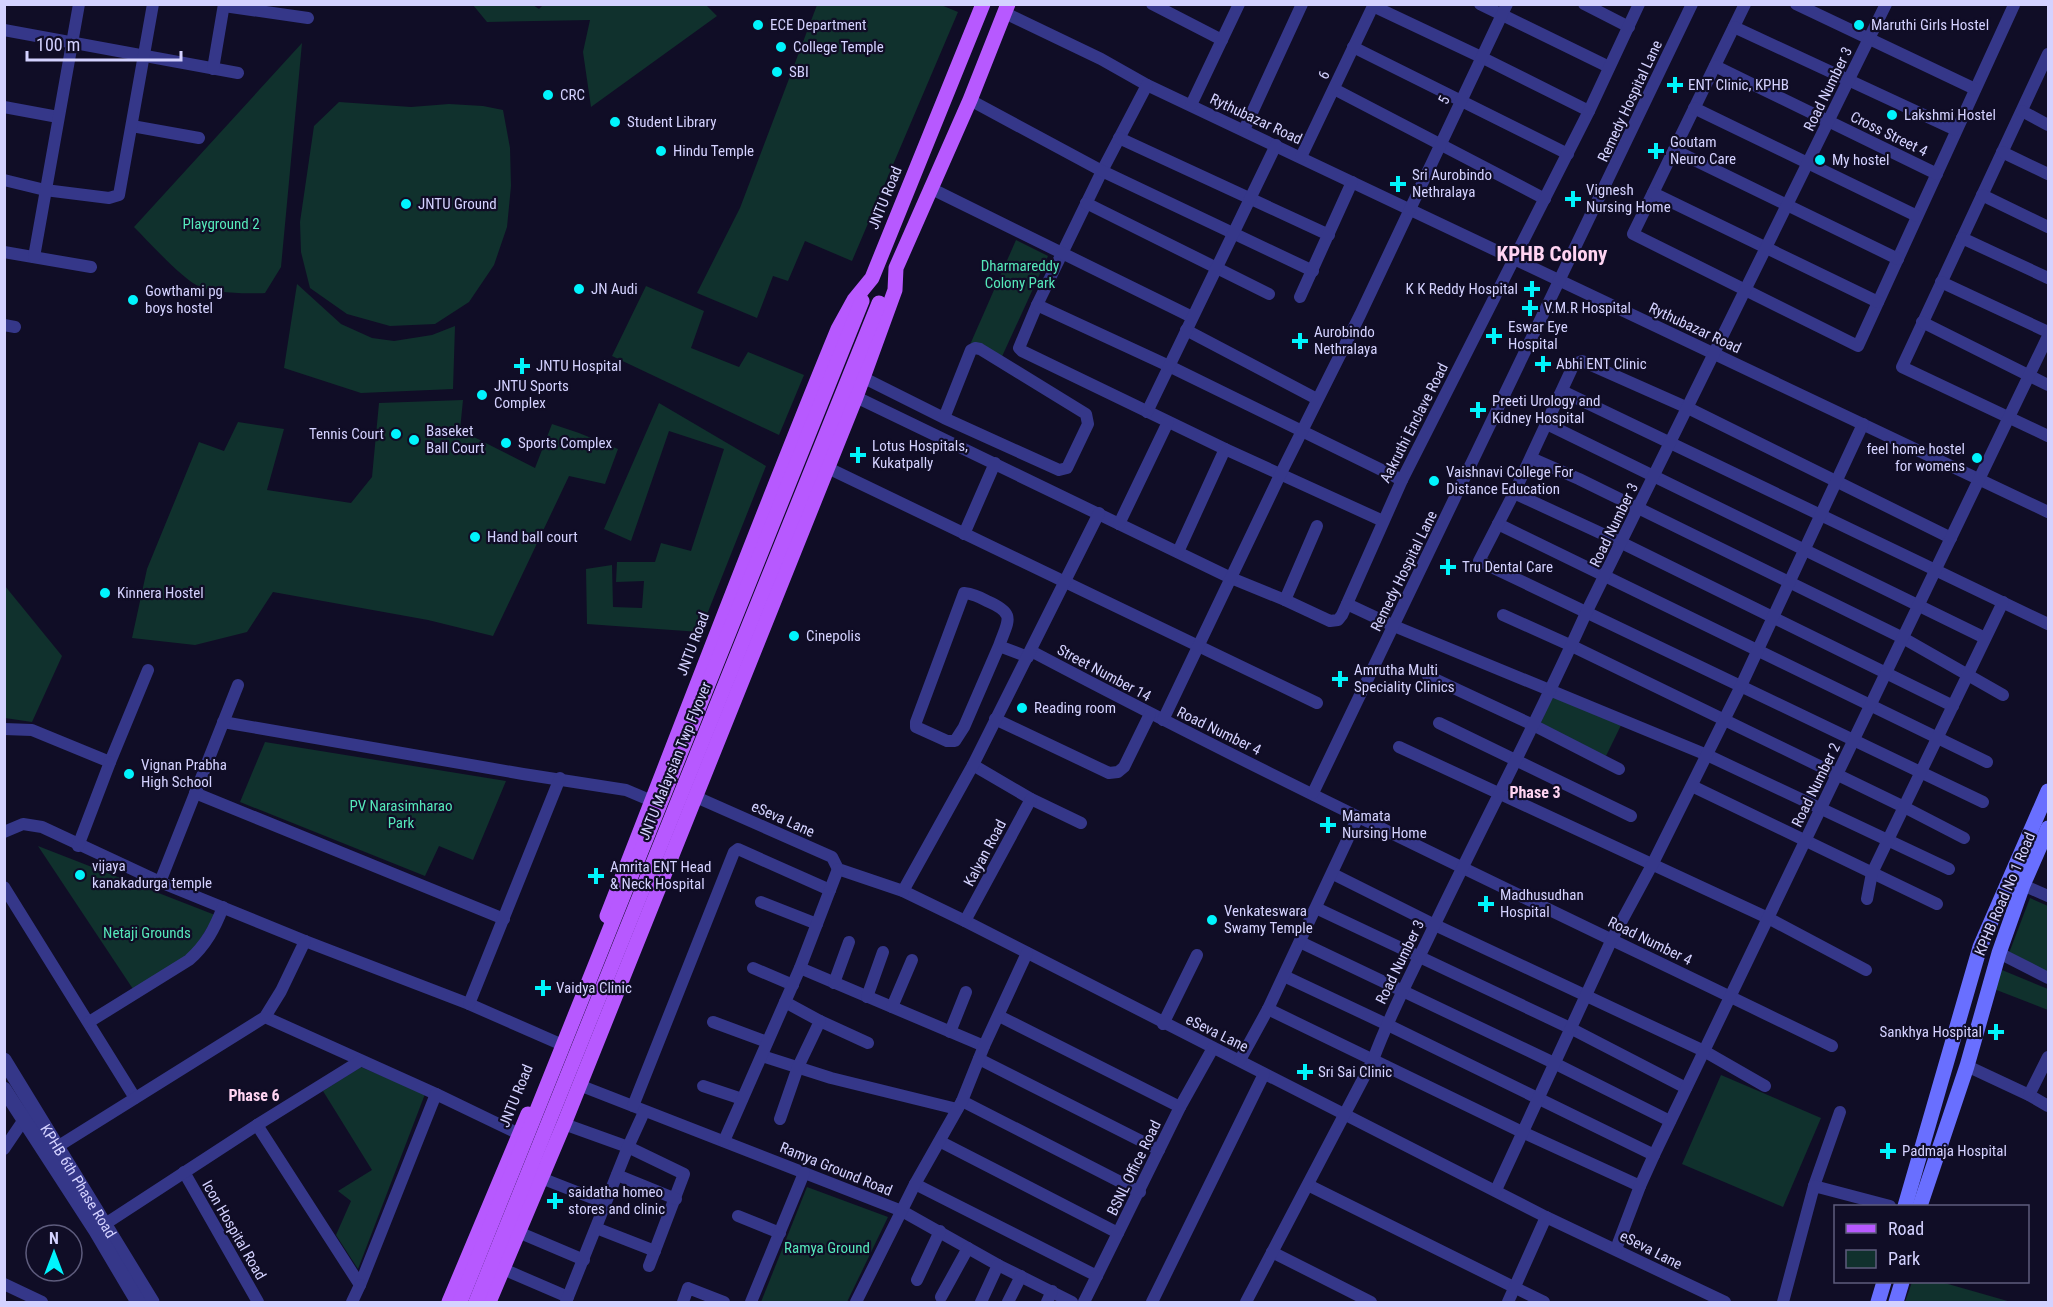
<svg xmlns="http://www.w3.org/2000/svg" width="2053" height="1307" viewBox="0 0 2053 1307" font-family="'Roboto Condensed',sans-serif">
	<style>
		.green { fill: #10312d }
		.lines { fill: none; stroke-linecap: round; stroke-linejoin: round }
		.minor { stroke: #353789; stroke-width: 12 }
		.tertiary { stroke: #353789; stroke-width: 15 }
		.secondary { stroke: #696fff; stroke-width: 15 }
		.primary { stroke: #b759ff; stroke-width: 15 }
		.primary-bridge { stroke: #b759ff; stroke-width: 15 }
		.poi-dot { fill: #00f4fd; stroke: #100d26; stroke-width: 2 }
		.labels { text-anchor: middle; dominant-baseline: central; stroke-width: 4.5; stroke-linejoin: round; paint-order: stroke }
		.poi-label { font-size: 15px; fill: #d4d2ff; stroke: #100d26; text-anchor: start }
		.street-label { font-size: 15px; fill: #d4d2ff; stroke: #100d26 }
		.park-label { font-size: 15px; fill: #55e8ba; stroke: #100d26 }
		.neighbourhood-label { font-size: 16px; font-weight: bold; fill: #ffd4f2; stroke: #100d26 }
		.district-label { font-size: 21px; font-weight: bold; fill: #ffd4f2; stroke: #100d26 }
	</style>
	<rect width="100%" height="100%" fill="#100d26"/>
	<!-- green -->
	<g class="green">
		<polygon points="543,5 706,5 717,16 591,107 583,52 590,20 487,22 473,5 533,5 539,9"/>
		<polygon points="817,5 941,5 958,12 852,261 805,241 788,281 773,276 757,318 697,293 740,208"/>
		<path d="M302,43L281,267L265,293C250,294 212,293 200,287C182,279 149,242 134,227Z"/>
		<polygon points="339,102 411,107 449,104 483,106 503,110 510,148 511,186 507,227 494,265 469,302 435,324 390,326 347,314 310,288 301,252 300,222 314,126"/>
		<polygon points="1016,240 1048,256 999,363 969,347"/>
		<polygon points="297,284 341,324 372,338 394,341 432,335 455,326 453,389 361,393 284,368"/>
		<polygon points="646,286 704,311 691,348 739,367 748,352 804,375 779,435 612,356"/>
		<polygon points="463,400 460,430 535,468 552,424 579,433 618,449 605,484 569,476 493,636 428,620 273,592 247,632 195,645 132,638 147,569 199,442 224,451 238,422 284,429 267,490 351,503 372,477 379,403"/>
		<polygon points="659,403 766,466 700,632 587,624 586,569 612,565 613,607 642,608 644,581 616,582 617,562 655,562 661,543 691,551 724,449 669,431 631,541 604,529"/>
		<polygon points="5,586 62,656 32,722 5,718"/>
		<polygon points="1556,689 1624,719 1606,756 1539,727"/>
		<polygon points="265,742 506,781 473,860 439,846 425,876 240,802"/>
		<polygon points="38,846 215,915 191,954 133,989"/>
		<polygon points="2030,898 2048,906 2048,972 2009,953"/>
		<polygon points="2002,970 2048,989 2048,1010 1994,989"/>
		<polygon points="361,1067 425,1094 358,1269 336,1235 351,1201 338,1191 372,1170 323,1091"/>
		<polygon points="1721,1075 1821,1118 1783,1207 1682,1164"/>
		<polygon points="807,1187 888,1217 847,1302 761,1302"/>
		<polygon points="1912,1282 1941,1282 2011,1302 1905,1302"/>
	</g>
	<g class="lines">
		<!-- minor -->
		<g class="minor">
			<polyline points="1152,4 1222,40"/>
			<polyline points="1480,4 1609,67"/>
			<polyline points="1584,4 1629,27"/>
			<polyline points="1745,4 1633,234 1858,346 2014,5"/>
			<polyline points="1796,4 1975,89"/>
			<polyline points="224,6 308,18"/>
			<polyline points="1373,6 1481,57 1589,111"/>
			<polyline points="1005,13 1101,59 1147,85 2048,512"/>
			<polyline points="1734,27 1956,130"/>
			<polyline points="4,30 238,73"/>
			<polyline points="1353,47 1568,154"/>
			<polyline points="2048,54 1902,367 2048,436"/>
			<polyline points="1715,66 1937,174"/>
			<polyline points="213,69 224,4"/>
			<polyline points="1147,85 1102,171 1037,305 1019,348 1022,351 1225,449 1383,521"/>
			<polyline points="1334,89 1545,199"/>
			<polyline points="970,100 1102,171 1313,271"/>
			<polyline points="1191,105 1239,4"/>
			<polyline points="4,107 58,117"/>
			<polyline points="1694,108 1917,216"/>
			<polyline points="2022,111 2048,125"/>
			<polyline points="132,126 199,138"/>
			<polyline points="1244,130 1302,4"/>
			<polyline points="1119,138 1329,235"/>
			<polyline points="1674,150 1898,259"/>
			<polyline points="2002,152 2048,174"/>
			<polyline points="1301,157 1374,4"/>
			<polyline points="4,180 45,190 109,198 119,195 153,4"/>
			<polyline points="930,188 1192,317"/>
			<polyline points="1653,193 1878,302"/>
			<polyline points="1982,195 2048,227"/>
			<polyline points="1086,203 1269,294"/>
			<polyline points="1962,238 2048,278"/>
			<polyline points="4,252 91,267"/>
			<polyline points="34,257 79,4"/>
			<polyline points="1941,282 2048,332"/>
			<polyline points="1300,297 1352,182"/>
			<polyline points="1037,305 1169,366 1402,480"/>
			<polyline points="1922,322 2048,385"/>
			<polyline points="4,325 15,327"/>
			<polyline points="1186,330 1317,399"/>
			<polyline points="864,378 944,418 1059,470 1067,468 1088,424 1086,414 980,349 975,348 971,350 944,418"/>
			<polyline points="1562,391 2048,624"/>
			<polyline points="856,397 1231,578 1285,600 1330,621 1338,620 1342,615 1402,480 1589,111 1639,4"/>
			<polyline points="1147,412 1276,145"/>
			<polyline points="1547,424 1985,638"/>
			<polyline points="1531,458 1579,479 1903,638 2003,695"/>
			<polyline points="828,468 1317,703"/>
			<polyline points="1514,493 1622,543 1953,706"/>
			<polyline points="1119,524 1168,422"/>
			<polyline points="1498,524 1987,762"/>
			<polyline points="964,534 995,463"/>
			<polyline points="1951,538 1688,408 1582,361 1574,364 1514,493 1479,561 1983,802"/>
			<polyline points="1178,552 1225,449"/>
			<polyline points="1285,600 1317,526"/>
			<polyline points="1347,604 1394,626 1707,755 1949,869"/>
			<polyline points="1503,615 1572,646 1904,807 1964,838"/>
			<path d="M999,646C1008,620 1017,614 987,601C980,597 973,594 964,593L916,722V727L947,741H955L964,727L999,646L1028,657"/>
			<path d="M1031,651C1294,790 1564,916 1832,1046"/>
			<polyline points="1428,676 1533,725 1619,769"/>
			<polyline points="995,719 1109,773 1118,772 1124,767 1150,714"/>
			<polyline points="1163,720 1281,473 1360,315 1507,4"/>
			<polyline points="223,722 523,774 626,790 652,801"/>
			<polyline points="1439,723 1631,816"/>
			<polyline points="4,729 32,730 110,762 148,670"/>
			<polyline points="1399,747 1768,918 1866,970"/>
			<polyline points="973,765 1031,799 1081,823"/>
			<polyline points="1692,786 1937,904"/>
			<polyline points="195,793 504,919"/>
			<polyline points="1313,793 1692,4"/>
			<polyline points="696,797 832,857 838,869 903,891 965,921 1546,1217 1725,1302"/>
			<polyline points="4,832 23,824 42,827 160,882 305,941 469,1004 558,1043"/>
			<polyline points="78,846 110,762"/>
			<polyline points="1333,874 1435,925 1704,1051 1765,1086"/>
			<polyline points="160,882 238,685"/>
			<polyline points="2023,885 2048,896"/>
			<polyline points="4,887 135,1098"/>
			<polyline points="903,891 973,765 1099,513"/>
			<polyline points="1867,899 1872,873 2003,602"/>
			<polyline points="761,902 817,924"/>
			<polyline points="1316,908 1570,1028 1686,1088"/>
			<polyline points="965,921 1031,799"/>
			<polyline points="1300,942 1554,1063 1670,1121"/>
			<polyline points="1999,953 2048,978"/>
			<polyline points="753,968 793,985"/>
			<polyline points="800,968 984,1046"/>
			<polyline points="1284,976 1386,1024 1654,1155"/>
			<polyline points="834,983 849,942"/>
			<polyline points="867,997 883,952"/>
			<polyline points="469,1004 560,778"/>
			<polyline points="892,1007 912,960"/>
			<polyline points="1268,1009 1522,1132 1640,1186"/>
			<polyline points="999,1016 1180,1107"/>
			<polyline points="265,1017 436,1094"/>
			<polyline points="820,1021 868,1043"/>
			<path d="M89,1022L189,960C206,945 215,928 223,907"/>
			<polyline points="713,1022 767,1042"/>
			<polyline points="1163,1024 1197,955"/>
			<polyline points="950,1032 966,992"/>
			<polyline points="762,1056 831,1078 957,1109"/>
			<polyline points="979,1059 1159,1150"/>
			<polyline points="1240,1060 1268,1009 1358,817"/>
			<polyline points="1967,1066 2029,1095 2048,1106"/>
			<polyline points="579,1085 902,1211 998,1265 1072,1302"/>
			<polyline points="703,1086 742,1099"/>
			<polyline points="2029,1095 2048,1057"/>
			<polyline points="962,1101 1140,1192"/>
			<polyline points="633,1106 734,852 738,849 830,890"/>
			<polyline points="780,1119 798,1067 820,1021 785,1002"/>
			<polyline points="564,1124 628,1147 684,1174 649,1266"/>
			<polyline points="257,1125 360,1285 436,1094 519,1134"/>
			<polyline points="724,1141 800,968 838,869"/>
			<polyline points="941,1142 1118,1233"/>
			<polyline points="57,1147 265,1017 281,991 305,941"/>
			<polyline points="4,1149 27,1115"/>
			<polyline points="184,1172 258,1302"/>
			<polyline points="617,1175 676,1199"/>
			<polyline points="541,1178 605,1203"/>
			<polyline points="915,1184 1097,1276"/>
			<polyline points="1308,1185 1544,1302"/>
			<polyline points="1814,1186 1840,1112"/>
			<polyline points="1496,1190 1612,939 1652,865 1741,686 1863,424"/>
			<polyline points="738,1216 780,1233"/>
			<polyline points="99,1228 257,1125 360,1061"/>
			<polyline points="596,1228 655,1251"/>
			<polyline points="518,1232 584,1260"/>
			<polyline points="1616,1249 1640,1186 1654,1155 2048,336"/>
			<polyline points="1272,1252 1371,1302"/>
			<polyline points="503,1269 568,1297"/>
			<polyline points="917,1280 940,1231"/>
			<polyline points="4,1284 42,1302"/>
			<polyline points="941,1297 968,1248"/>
			<polyline points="352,1302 360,1285"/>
			<polyline points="566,1302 628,1147 644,1112"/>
			<polyline points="683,1302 688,1288 724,1302"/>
			<polyline points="751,1302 804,1173"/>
			<polyline points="856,1302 915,1184 962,1101 984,1046 1027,953"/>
			<polyline points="981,1302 998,1265"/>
			<polyline points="1008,1302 1021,1276"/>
			<polyline points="1047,1302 1052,1291"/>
			<polyline points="1084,1302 1180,1107 1213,1048"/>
			<polyline points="1152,1302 1264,1074"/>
			<path d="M1246,1302L1373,1060C1390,1013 1414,969 1435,924C1485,820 1539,718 1586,613L1886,4"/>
			<polyline points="1508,1302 1546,1217"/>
			<polyline points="1783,1302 1814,1186 1890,1206"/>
		</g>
		<!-- tertiary -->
		<g class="tertiary">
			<path id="s1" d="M4,1060L152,1302"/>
			<polyline points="4,1089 96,1231 138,1302"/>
		</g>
		<!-- secondary -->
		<g class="secondary">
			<polyline points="1905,1206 1980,947 2048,791"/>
			<polyline points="1920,1206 1967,1066 1999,953 2023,885 2048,828"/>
			<polyline points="1878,1302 1884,1282"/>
			<polyline points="1896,1302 1902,1282"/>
		</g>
		<!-- primary -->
		<g class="primary">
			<path d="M607,916C684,720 758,523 838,329L854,300L872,278L983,4"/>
			<polyline points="449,1302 528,1114"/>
			<polyline points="489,1302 564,1124 856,397 895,290 896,268 970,100 1008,4"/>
		</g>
		<!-- primary-bridge -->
		<g class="primary-bridge">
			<polyline points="460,1302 862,301"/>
			<polyline points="476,1302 879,303"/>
		</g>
	</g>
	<!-- markers -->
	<g class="poi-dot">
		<circle cx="758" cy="25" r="6"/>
		<circle cx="1859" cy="25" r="6"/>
		<circle cx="781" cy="47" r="6"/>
		<circle cx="777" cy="72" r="6"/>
		<path d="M1672 76h6v6h6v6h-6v6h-6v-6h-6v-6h6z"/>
		<circle cx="548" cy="95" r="6"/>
		<circle cx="1892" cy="115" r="6"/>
		<circle cx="615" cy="122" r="6"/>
		<circle cx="661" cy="151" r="6"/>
		<path d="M1653 142h6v6h6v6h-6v6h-6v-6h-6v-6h6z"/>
		<circle cx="1820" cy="160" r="6"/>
		<path d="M1395 175h6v6h6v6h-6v6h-6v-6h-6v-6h6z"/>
		<path d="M1570 190h6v6h6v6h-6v6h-6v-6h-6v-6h6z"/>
		<circle cx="406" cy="204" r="6"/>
		<circle cx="579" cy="289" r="6"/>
		<path d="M1529 280h6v6h6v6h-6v6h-6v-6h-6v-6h6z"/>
		<circle cx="133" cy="300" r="6"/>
		<path d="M1527 299h6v6h6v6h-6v6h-6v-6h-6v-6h6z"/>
		<path d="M1491 327h6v6h6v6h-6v6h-6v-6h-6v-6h6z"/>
		<path d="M1297 332h6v6h6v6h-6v6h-6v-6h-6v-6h6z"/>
		<path d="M1540 355h6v6h6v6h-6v6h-6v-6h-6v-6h6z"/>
		<path d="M519 357h6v6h6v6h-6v6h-6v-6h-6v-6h6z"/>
		<circle cx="482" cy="395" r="6"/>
		<path d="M1475 401h6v6h6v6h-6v6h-6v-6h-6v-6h6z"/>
		<circle cx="396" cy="434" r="6"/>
		<circle cx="414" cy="440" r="6"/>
		<circle cx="506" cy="443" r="6"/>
		<path d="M855 446h6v6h6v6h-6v6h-6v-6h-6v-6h6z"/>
		<circle cx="1977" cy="458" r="6"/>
		<circle cx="1434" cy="481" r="6"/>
		<circle cx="475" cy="537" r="6"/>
		<path d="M1445 558h6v6h6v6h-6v6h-6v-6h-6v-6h6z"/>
		<circle cx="105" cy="593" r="6"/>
		<circle cx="794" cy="636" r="6"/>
		<path d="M1337 670h6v6h6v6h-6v6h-6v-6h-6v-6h6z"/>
		<circle cx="1022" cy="708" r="6"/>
		<circle cx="129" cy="774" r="6"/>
		<path d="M1325 816h6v6h6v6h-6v6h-6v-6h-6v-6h6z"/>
		<circle cx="80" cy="875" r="6"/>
		<path d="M593 867h6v6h6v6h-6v6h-6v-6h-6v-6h6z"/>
		<path d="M1483 895h6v6h6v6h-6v6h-6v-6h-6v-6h6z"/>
		<circle cx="1212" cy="920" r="6"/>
		<path d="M540 979h6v6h6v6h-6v6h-6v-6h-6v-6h6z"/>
		<path d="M1993 1023h6v6h6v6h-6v6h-6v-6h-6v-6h6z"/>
		<path d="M1302 1063h6v6h6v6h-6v6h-6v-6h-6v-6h6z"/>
		<path d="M1885 1142h6v6h6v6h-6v6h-6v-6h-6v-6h6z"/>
		<path d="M552 1192h6v6h6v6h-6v6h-6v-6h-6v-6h6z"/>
	</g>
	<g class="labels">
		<!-- poi labels -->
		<g class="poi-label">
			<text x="770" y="25">ECE Department</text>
			<text x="1871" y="25">Maruthi Girls Hostel</text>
			<text x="793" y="47">College Temple</text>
			<text x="789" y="72">SBI</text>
			<text x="1688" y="85">ENT Clinic, KPHB</text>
			<text x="560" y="95">CRC</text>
			<text x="1904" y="115">Lakshmi Hostel</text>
			<text x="627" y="122">Student Library</text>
			<text x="1670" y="142">Goutam<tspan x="1670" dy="17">Neuro Care</tspan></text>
			<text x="673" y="151">Hindu Temple</text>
			<text x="1832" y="160">My hostel</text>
			<text x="1412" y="175">Sri Aurobindo<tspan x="1412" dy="17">Nethralaya</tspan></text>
			<text x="1586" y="190">Vignesh<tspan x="1586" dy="17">Nursing Home</tspan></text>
			<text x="418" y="204">JNTU Ground</text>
			<text x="591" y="289">JN Audi</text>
			<text x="1518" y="289" text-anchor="end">K K Reddy Hospital</text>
			<text x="145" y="291">Gowthami pg<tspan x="145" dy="17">boys hostel</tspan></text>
			<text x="1544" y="308">V.M.R Hospital</text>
			<text x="1508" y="327">Eswar Eye<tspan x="1508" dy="17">Hospital</tspan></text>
			<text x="1314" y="332">Aurobindo<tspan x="1314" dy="17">Nethralaya</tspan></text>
			<text x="1556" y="364">Abhi ENT Clinic</text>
			<text x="536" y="366">JNTU Hospital</text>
			<text x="494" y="386">JNTU Sports<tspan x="494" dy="17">Complex</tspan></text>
			<text x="1492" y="401">Preeti Urology and<tspan x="1492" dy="17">Kidney Hospital</tspan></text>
			<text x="426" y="431">Baseket<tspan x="426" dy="17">Ball Court</tspan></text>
			<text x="384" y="434" text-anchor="end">Tennis Court</text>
			<text x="518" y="443">Sports Complex</text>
			<text x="872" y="446">Lotus Hospitals,<tspan x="872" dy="17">Kukatpally</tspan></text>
			<text x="1965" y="449" text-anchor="end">feel home hostel<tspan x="1965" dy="17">for womens</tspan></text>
			<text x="1446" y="472">Vaishnavi College For<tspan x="1446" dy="17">Distance Education</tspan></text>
			<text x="487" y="537">Hand ball court</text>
			<text x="1462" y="567">Tru Dental Care</text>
			<text x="117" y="593">Kinnera Hostel</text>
			<text x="806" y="636">Cinepolis</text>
			<text x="1354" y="670">Amrutha Multi<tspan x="1354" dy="17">Speciality Clinics</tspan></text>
			<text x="1034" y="708">Reading room</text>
			<text x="141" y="765">Vignan Prabha<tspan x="141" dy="17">High School</tspan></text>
			<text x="1342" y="816">Mamata<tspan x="1342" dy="17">Nursing Home</tspan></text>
			<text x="92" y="866">vijaya<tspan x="92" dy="17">kanakadurga temple</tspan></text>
			<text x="610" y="867">Amrita ENT Head<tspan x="610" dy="17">&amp; Neck Hospital</tspan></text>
			<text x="1500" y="895">Madhusudhan<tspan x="1500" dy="17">Hospital</tspan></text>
			<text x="1224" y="911">Venkateswara<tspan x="1224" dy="17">Swamy Temple</tspan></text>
			<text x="556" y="988">Vaidya Clinic</text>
			<text x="1982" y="1032" text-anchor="end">Sankhya Hospital</text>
			<text x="1318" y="1072">Sri Sai Clinic</text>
			<text x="1902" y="1151">Padmaja Hospital</text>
			<text x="568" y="1192">saidatha homeo<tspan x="568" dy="17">stores and clinic</tspan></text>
		</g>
		<!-- street labels -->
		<g class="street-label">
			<text transform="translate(1324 75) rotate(-65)">6</text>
			<text transform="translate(1828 89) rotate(-64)">Road Number 3</text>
			<text transform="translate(1444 100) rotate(-65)">5</text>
			<text transform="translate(1630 101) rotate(-65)">Remedy Hospital Lane</text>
			<text transform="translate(1256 119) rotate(25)">Rythubazar Road</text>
			<text transform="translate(1889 134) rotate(26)">Cross Street 4</text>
			<text transform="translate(885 198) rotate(-68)">JNTU Road</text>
			<text transform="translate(1695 328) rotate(25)">Rythubazar Road</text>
			<text transform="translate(1414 423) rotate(-63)">Aakruthi Enclave Road</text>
			<text transform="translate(1614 525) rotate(-64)">Road Number 3</text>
			<text transform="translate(1404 571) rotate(-64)">Remedy Hospital Lane</text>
			<text transform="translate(693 644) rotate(-69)">JNTU Road</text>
			<text transform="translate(1104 673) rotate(28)">Street Number 14</text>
			<text transform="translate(1219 731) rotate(26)">Road Number 4</text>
			<text transform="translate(675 761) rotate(-68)">JNTU Malaysian Twp Flyover</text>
			<text transform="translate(1816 785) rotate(-64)">Road Number 2</text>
			<text transform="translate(783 819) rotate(24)">eSeva Lane</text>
			<text transform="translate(985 853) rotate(-62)">Kalyan Road</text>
			<text transform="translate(2005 894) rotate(-67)">KPHB Road No 1 Road</text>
			<text transform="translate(1650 941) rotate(26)">Road Number 4</text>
			<text transform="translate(1400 962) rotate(-64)">Road Number 3</text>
			<text transform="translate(1217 1033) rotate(26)">eSeva Lane</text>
			<text transform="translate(516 1096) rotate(-68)">JNTU Road</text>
			<text transform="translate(1134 1168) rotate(-64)">BSNL Office Road</text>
			<text transform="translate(836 1169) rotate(22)">Ramya Ground Road</text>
			<text stroke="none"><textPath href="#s1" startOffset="142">KPHB 6th Phase Road</textPath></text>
			<text transform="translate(234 1230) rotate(60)">Icon Hospital Road</text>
			<text transform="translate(1651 1250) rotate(27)">eSeva Lane</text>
		</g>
		<!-- park labels -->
		<g class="park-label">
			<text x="221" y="224">Playground 2</text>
			<text x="1020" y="266">Dharmareddy<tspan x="1020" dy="17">Colony Park</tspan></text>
			<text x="401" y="806">PV Narasimharao<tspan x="401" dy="17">Park</tspan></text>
			<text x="147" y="933">Netaji Grounds</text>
			<text x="827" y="1248">Ramya Ground</text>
		</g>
		<!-- neighbourhood labels -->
		<g class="neighbourhood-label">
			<text x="1535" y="792">Phase 3</text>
			<text x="254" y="1095">Phase 6</text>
		</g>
		<!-- district labels -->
		<g class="district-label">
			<text x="1552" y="254">KPHB Colony</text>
		</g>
	</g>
	<!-- border -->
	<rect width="2053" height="1307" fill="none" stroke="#d4d2ff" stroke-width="12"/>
	<!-- legend -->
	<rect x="1834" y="1205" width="195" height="78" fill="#100d26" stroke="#5e5c7d" stroke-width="1.5"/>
	<rect x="1846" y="1224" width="30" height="9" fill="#b759ff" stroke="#5e5c7d" stroke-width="1.5"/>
	<text x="1888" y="1235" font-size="18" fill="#d4d2ff">Road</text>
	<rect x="1846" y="1250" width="30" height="18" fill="#10312d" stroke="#5e5c7d" stroke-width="1.5"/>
	<text x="1888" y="1265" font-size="18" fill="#d4d2ff">Park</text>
	<!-- north arrow -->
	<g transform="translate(54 1253)"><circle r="28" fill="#100d26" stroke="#5e5c7d" stroke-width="1.5"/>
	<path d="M0-4.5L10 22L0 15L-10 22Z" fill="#00f4fd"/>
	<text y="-9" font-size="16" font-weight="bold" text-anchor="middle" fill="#d4d2ff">N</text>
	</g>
	<!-- scale -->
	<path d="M27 51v9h154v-9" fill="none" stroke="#d4d2ff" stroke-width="3"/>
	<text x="36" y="51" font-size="18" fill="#d4d2ff" stroke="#100d26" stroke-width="4.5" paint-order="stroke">100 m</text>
</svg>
